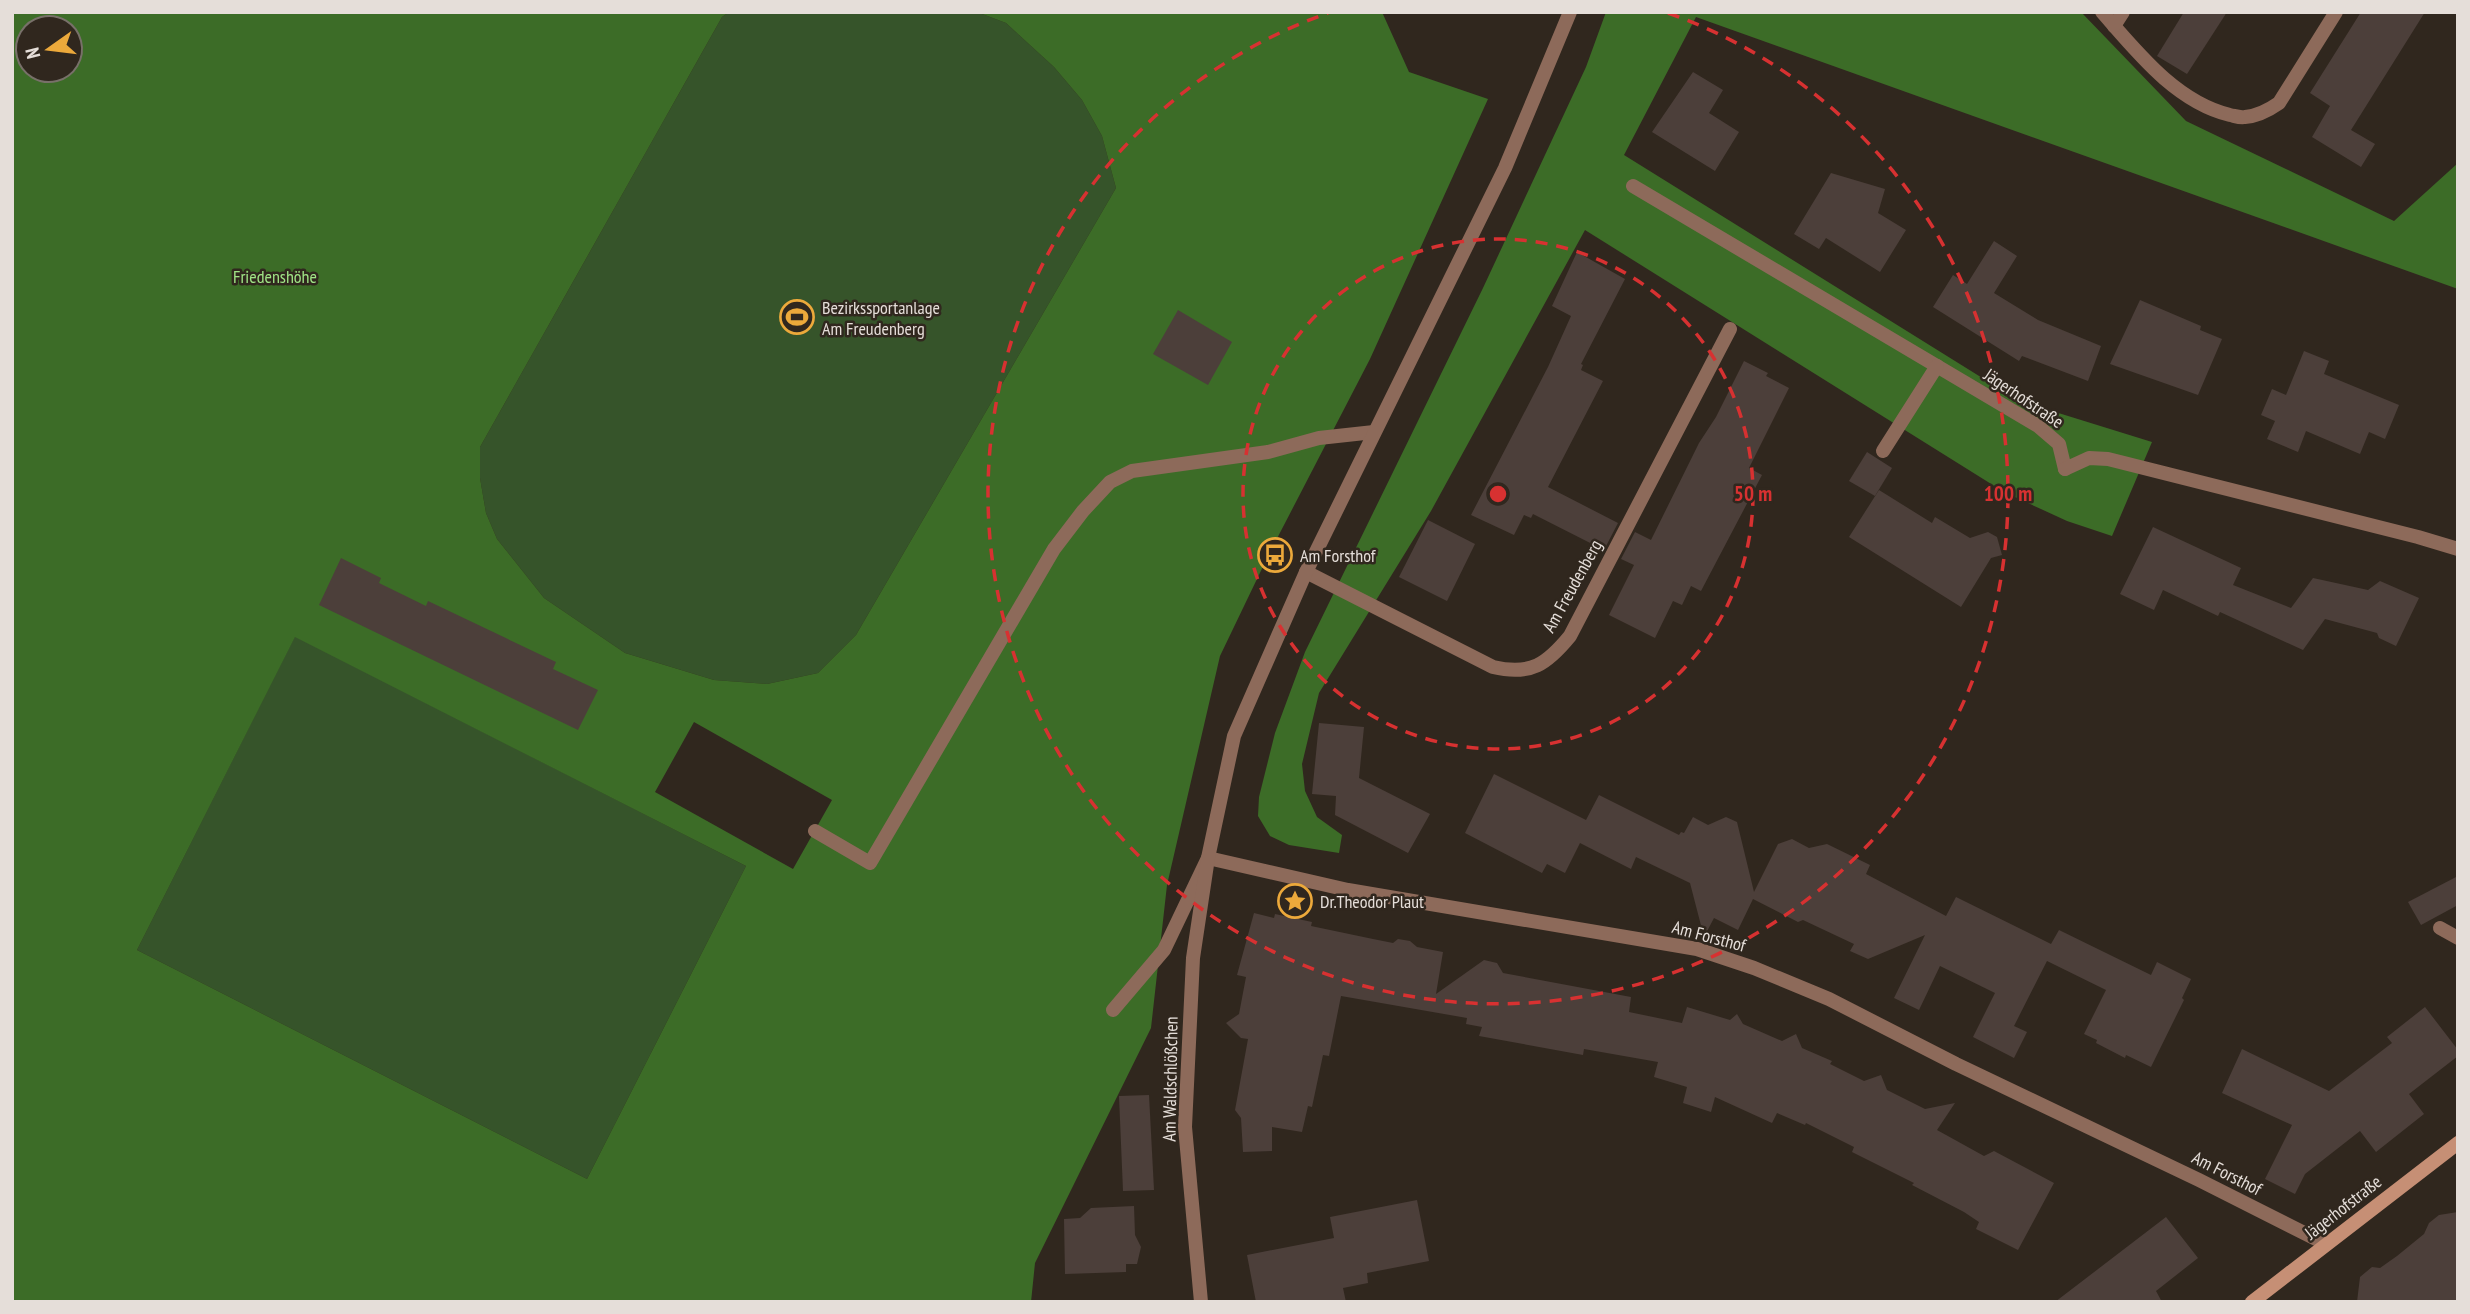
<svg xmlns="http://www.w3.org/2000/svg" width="2470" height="1314" viewBox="0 0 2470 1314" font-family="'PT Sans Narrow',sans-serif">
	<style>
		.green { fill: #36542a }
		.forest { fill: #3c6c27; fill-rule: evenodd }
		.building { fill: #4c3f3a }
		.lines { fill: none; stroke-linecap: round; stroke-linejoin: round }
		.service { stroke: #8d6a5a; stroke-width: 14 }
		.minor { stroke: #8d6a5a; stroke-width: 14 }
		.tertiary { stroke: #8d6a5a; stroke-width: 14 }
		.secondary { stroke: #c68f75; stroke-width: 14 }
		.ring { fill: none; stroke: #d73131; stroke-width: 3.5; stroke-dasharray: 12 9 }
		.labels { text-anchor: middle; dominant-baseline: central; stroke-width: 5; stroke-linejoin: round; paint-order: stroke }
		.park-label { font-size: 18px; fill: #a0e486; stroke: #30271e }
		.poi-label { font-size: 18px; fill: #e5ded9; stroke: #30271e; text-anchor: start }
		.street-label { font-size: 18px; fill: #e5ded9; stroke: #30271e }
		.centre { fill: #d73131; stroke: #30271e; stroke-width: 3.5 }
		.ring-label { font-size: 21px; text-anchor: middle; font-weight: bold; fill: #d73131; stroke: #30271e; stroke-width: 5; stroke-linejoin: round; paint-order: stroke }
	</style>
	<rect width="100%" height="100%" fill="#30271e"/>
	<!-- green -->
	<g class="green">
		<polygon points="729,12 977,12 1006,23 1054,67 1082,100 1102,136 1116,188 856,635 818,673 767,684 714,680 625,653 544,598 497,539 486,513 480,478 480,447 722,17"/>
		<polygon points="295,636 746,866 587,1179 137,950"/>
	</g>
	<!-- forest -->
	<g class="forest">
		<path d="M12,12H729L722,17L480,447V478L486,513L497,539L544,598L625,653L714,680L767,684L818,673L856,635L1116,188L1102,136L1082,100L1054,67L1006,23L977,12H1382L1409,72L1488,99L1370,359L1269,554L1220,656L1167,885L1151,1028L1035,1263L1031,1302H12ZM28,28H70V70H28ZM295,637L746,866L587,1179L137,950ZM694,722L832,800L793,869L655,792Z"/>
		<polygon points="1606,12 2081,12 2186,121 2394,221 2458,163 2458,289 1696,17 1624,155 2000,389 2052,411 2152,442 2112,536 2067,521 2004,492 1585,230 1431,511 1319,693 1302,764 1305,791 1317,817 1342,835 1339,853 1289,845 1270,836 1258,816 1259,797 1275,733 1305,652 1483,288 1586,67"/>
	</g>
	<!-- building -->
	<g class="building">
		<polygon points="2184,12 2227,12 2187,74 2157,56"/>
		<polygon points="2361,12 2425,12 2351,130 2375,144 2361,167 2312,137 2330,106 2310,93"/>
		<polygon points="1693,72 1723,90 1709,113 1739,132 1715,171 1652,132"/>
		<polygon points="1831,173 1885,189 1878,213 1906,230 1880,272 1826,238 1819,249 1794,234"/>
		<polygon points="1994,241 2017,256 1994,293 2038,320 2101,346 2088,381 2022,356 2019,361 1933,307 1953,275 1967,284"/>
		<polygon points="1577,252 1625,279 1581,364 1583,365 1581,370 1603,381 1548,487 1618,523 1604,550 1533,514 1531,518 1524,515 1514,535 1471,515 1548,367 1571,316 1552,306"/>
		<polygon points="2140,300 2201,326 2200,330 2222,339 2198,395 2110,364"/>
		<polygon points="1178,310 1232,342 1208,385 1153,354"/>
		<polygon points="2304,351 2329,361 2324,374 2399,405 2385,439 2369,432 2360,454 2306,431 2298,452 2267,439 2275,421 2261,415 2272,389 2286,395"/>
		<polygon points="1744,361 1768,373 1766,376 1789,388 1749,468 1762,475 1701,591 1691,586 1682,605 1673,601 1655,638 1609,615 1634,565 1621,559 1635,532 1651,540 1699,443 1716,417"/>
		<polygon points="1867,452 1892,468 1875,496 1849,481"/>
		<polygon points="1879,490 1932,523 1935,517 1970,538 1988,532 1997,537 2002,555 1991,558 1961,607 1849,537"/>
		<polygon points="1428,520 1475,544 1447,601 1399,577"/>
		<polygon points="2153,527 2241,568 2233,585 2291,608 2313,578 2368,590 2380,581 2419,598 2396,646 2379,638 2377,633 2325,619 2303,650 2220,612 2218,616 2163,590 2154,610 2120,594"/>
		<polygon points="341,558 381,578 379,583 426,606 428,601 556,662 553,669 598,690 578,730 319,605"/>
		<polygon points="1319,723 1364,727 1359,778 1430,814 1408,853 1335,815 1336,796 1312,794"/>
		<polygon points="1494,774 1586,820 1599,795 1679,835 1681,832 1684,833 1693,817 1708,825 1726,817 1737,822 1754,892 1778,844 1792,839 1809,848 1827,844 1870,865 1866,874 1946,916 1956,897 2051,944 2059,930 2151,975 2157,962 2191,979 2182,998 2184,1000 2151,1067 2126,1055 2125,1058 2096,1043 2097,1040 2084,1034 2106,990 2047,961 2014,1026 2027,1032 2014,1058 1973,1037 1995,993 1940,966 1919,1010 1894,998 1925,935 1868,959 1850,951 1854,944 1803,920 1798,922 1753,899 1738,930 1714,918 1704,937 1690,883 1636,857 1631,869 1580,843 1565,873 1547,864 1542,873 1465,833"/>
		<polygon points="2458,876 2458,905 2421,925 2408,902"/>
		<polygon points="1254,913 1274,918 1275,914 1312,922 1311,926 1373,939 1393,943 1398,939 1410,941 1417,947 1443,952 1436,994 1484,960 1497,963 1503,973 1631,997 1629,1012 1682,1023 1687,1007 1730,1020 1737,1014 1743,1024 1782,1041 1796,1034 1802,1048 1832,1061 1830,1064 1864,1081 1881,1075 1887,1090 1925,1109 1955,1103 1937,1130 1984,1156 1994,1151 2054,1183 2018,1250 1976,1229 1979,1222 1964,1212 1912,1185 1914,1183 1852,1152 1854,1147 1806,1123 1805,1125 1777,1113 1772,1123 1715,1097 1711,1112 1683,1103 1687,1087 1654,1077 1658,1062 1584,1049 1583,1055 1479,1036 1482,1027 1466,1024 1467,1018 1341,996 1329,1056 1323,1055 1312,1107 1308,1106 1302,1132 1272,1127 1272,1151 1243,1152 1241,1118 1235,1110 1248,1039 1241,1038 1226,1023 1239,1014 1246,977 1237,975"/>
		<polygon points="2425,1007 2458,1050 2458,1056 2409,1094 2424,1114 2376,1152 2360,1131 2305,1174 2295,1194 2265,1179 2292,1125 2222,1093 2242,1049 2329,1091 2392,1043 2387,1037"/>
		<polygon points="1149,1095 1154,1190 1123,1191 1119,1096"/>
		<polygon points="1417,1200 1429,1261 1367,1273 1368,1283 1343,1288 1346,1302 1256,1302 1247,1255 1334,1238 1330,1217"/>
		<polygon points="1134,1206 1135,1235 1141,1247 1137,1264 1126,1264 1126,1272 1065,1274 1064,1219 1080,1218 1091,1208"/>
		<polygon points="2458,1212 2458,1302 2357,1302 2360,1277 2372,1267 2380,1268 2397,1256 2424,1234 2429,1223 2439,1215"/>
		<polygon points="2166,1217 2198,1258 2156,1291 2162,1302 2055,1302"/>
	</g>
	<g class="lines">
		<!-- service -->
		<g class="service">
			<path d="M2102,12C2137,52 2176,102 2230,115C2235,116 2240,118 2245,117C2258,116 2269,110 2279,103L2336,12"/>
			<polyline points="2114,26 2123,12"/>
			<polyline points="1633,186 2038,426 2059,444 2065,469"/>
			<polyline points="1883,451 1937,366"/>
			<polyline points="815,831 870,863 1054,549 1083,511 1110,482 1132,471 1268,452 1319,438 1374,432"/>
			<polyline points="2440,928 2458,938"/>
		</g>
		<!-- minor -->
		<g class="minor">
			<polyline points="2065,469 2089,458 2108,459 2418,537 2458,549"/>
			<path d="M1306,572L1493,667C1531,676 1547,664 1570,636L1730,329"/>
			<polyline points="1113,1010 1164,950 1208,858 1348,890 1697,949 1754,968 1829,999 1956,1064 2199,1180 2326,1244"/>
		</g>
		<!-- tertiary -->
		<polyline class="tertiary" points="1201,1302 1185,1127 1193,958 1208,858 1234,736 1306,572 1505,168 1570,12"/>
		<!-- secondary -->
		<polyline class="secondary" points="2252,1302 2458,1143"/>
	</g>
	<!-- distance rings -->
	<g class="ring">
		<circle cx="1498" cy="494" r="255"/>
		<path d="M1668 13A510 510 0 1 1 1328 13"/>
	</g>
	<!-- icons -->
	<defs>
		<g id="stadium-ring" transform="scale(1.75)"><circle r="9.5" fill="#30271e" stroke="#eca93b" stroke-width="1.5"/><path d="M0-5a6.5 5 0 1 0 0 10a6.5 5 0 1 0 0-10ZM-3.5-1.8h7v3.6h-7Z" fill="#eca93b"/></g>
		<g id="bus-ring" transform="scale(1.75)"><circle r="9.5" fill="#30271e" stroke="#eca93b" stroke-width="1.5"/><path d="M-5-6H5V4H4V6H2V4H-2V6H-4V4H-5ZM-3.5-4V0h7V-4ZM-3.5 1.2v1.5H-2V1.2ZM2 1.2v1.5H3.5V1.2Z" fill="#eca93b"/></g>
		<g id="sight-ring" transform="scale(1.75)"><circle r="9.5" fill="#30271e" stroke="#eca93b" stroke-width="1.5"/><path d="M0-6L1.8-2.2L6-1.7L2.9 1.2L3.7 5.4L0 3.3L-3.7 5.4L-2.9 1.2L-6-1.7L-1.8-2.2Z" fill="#eca93b"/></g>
	</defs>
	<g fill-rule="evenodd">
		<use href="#stadium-ring" x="797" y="317"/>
		<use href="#bus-ring" x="1275" y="555"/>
		<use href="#sight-ring" x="1295" y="901"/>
	</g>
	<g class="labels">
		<!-- park labels -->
		<g class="park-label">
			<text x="275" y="276">Friedenshöhe</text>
		</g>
		<!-- poi labels -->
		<g class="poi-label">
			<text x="822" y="307">Bezirkssportanlage<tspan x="822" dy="21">Am Freudenberg</tspan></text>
			<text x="1300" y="555">Am Forsthof</text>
			<text x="1320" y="901">Dr.Theodor Plaut</text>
		</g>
		<!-- street labels -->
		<g class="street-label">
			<text transform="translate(2024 398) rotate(34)">Jägerhofstraße</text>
			<text transform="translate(1572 586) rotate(-61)">Am Freudenberg</text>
			<text transform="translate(1709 936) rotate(15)">Am Forsthof</text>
			<text transform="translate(1170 1079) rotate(-89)">Am Waldschlößchen</text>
			<text transform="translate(2227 1173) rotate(27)">Am Forsthof</text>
			<text transform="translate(2343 1207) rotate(-38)">Jägerhofstraße</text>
		</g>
	</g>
	<circle cx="1498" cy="494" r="10" class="centre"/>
	<g class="ring-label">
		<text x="1753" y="501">50 m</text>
		<text x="2008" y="501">100 m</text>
	</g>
	<!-- border -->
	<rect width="2470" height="1314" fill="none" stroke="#e5ded9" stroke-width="28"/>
	<!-- north arrow -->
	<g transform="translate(49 49) rotate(256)"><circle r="33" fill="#30271e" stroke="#787069" stroke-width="2"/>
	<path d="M0-5L12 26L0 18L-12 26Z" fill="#eca93b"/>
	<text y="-10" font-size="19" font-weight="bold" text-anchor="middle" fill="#e5ded9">N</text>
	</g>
</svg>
